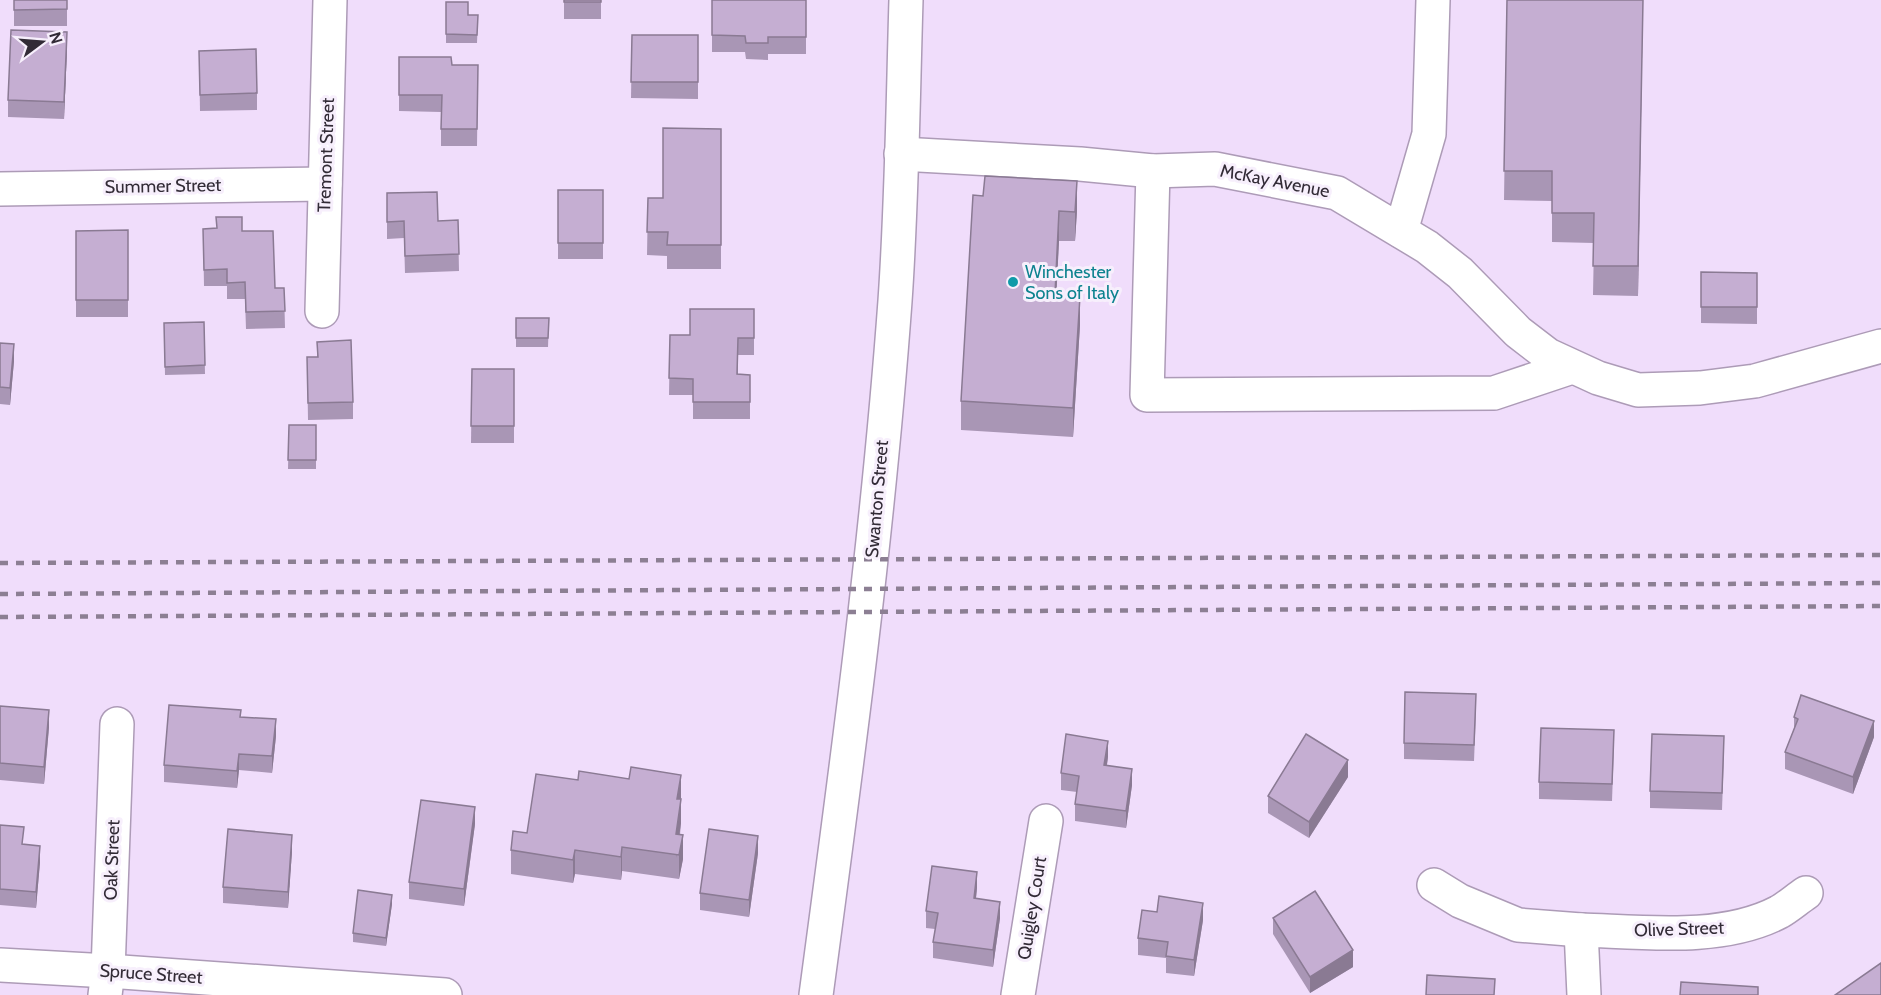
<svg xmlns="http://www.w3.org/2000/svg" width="1881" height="995" viewBox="0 0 1881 995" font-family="Cabin,sans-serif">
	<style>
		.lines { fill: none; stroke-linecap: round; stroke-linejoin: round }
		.minor-casing { stroke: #ad9bb7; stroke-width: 36 }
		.minor { stroke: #fff; stroke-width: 33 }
		.rail { stroke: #8c7f93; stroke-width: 4.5; stroke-dasharray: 8 8; stroke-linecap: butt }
		.wall { fill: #a996b5 }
		.shaded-wall { fill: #8a7a93 }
		.building { fill: #c5aed2; stroke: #8a7a93; stroke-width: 1.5 }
		.culture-dot { fill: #0f9aa8; stroke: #f7effc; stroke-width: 2 }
		.labels { text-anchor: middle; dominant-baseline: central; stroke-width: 6; stroke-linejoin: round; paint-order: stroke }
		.street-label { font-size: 18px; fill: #322b36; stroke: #f7effc }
		.culture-label { font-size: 18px; fill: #0d838f; stroke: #f7effc; text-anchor: start }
	</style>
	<rect width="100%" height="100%" fill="#f0ddfb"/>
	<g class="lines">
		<!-- minor casing -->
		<g class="minor-casing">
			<g id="minor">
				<polyline points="901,154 1080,164 1153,171 1215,169 1337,193 1427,247 1460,273 1518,332 1548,355 1598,378 1638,390 1700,388 1755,381 1881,346"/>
				<polyline points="1153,171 1147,395 1494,393 1572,367"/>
				<polyline points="0,189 325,184"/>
				<polyline points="1401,231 1429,134 1433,0"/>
				<polyline points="322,311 330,0"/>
				<polyline points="1434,885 1460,901 1518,925 1581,930"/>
				<polyline points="0,965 108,971 445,995"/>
				<polyline points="105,995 108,971 117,724"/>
				<path d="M816,995C847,764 878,534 895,301C902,201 903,100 906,0"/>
				<polyline points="1018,995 1046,821"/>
				<path d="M1584,995L1581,930C1643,932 1722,942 1779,912C1788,907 1797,899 1806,893"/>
			</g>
		</g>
		<!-- minor -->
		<use href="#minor" class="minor"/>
		<!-- rail -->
		<g class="rail">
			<polyline points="0,563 1881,555"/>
			<polyline points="0,594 1881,583"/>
			<polyline points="0,617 1881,606"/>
		</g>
	</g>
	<!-- wall -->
	<g class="wall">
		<rect x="14" y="0" width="53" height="26"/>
		<rect x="564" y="0" width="37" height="19"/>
		<polygon points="712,0 806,0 806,54 768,54 768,60 746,59 745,52 712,52"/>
		<polygon points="1507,0 1643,0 1638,296 1593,295 1594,243 1552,242 1552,201 1504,200"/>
		<polygon points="446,2 468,15 478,15 477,43 446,43"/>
		<polygon points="632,35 698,35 698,99 631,98"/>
		<polygon points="67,49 64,119 8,117 8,100"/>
		<polygon points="199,51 257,93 257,110 200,111"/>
		<polygon points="399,57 452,65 478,65 477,146 441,146 441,112 399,111"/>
		<polygon points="721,129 721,269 667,269 667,256 647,255 648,198 663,198"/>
		<rect x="558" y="190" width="45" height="69"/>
		<polygon points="387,193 438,221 458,220 459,271 405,273 404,238 387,239"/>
		<polygon points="973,195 1077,211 1075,241 1059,241 1056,294 1080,325 1073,437 961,430 961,401"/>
		<polygon points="203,229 242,231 275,288 284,288 285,328 246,329 245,299 227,299 227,286 204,286"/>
		<polygon points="128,230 128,317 76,317 76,231"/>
		<polygon points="1701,272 1757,273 1757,324 1701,323"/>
		<polygon points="754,309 754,355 738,355 738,374 750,375 750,419 693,419 693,395 669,395 670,335 690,335"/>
		<polygon points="516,318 549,318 548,347 516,347"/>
		<polygon points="204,322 205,374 165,375 164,323"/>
		<polygon points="317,342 353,402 353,419 308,420 307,357 317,357"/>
		<polygon points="0,343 14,361 10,405 0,404"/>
		<polygon points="472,369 514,369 514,443 471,443"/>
		<polygon points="289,425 316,425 316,469 288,469"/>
		<polygon points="0,706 49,727 44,784 0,780"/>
		<polygon points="1476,710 1474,761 1404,759 1404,743"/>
		<polygon points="241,717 276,736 272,773 239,770 237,788 164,782 164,765"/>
		<polygon points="1794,717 1874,737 1853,794 1785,769 1785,752 1794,729"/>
		<polygon points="1614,746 1612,801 1539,799 1539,782"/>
		<polygon points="1724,753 1722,810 1650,808 1650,791"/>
		<polygon points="1108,757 1107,765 1132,785 1126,828 1075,821 1075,804 1077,792 1061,790 1061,773"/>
		<polygon points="1348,777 1309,838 1268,813 1268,796"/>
		<polygon points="680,799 681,823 680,835 683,859 679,879 622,871 621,880 575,874 573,883 511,874 511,850 527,833"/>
		<polygon points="475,824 464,906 409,899 409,882"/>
		<polygon points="0,825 40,862 36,908 0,905"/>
		<polygon points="292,851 288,908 223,903 223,887"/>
		<polygon points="758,853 749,917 700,910 700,893"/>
		<polygon points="977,888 976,898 1000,918 993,967 933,958 933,942 935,929 926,928 926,911"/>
		<polygon points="392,904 386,946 353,942 353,933"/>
		<polygon points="1273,918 1353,967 1310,993 1273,934"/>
		<polygon points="1203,920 1194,976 1166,973 1166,958 1138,955 1138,938"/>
	</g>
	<!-- shaded-wall -->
	<g class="shaded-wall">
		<polygon points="1643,0 1638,296 1638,266"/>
		<polygon points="67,32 67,49 64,119 64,102"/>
		<polygon points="1077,181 1077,211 1075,241 1075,212"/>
		<polygon points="1059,211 1059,241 1055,323 1055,294"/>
		<polygon points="1080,296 1080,325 1073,437 1073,408"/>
		<polygon points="14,344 14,361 10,405 10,388"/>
		<polygon points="49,710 49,727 44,784 44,767"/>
		<polygon points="276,719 276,736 272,773 272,756"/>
		<polygon points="1874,721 1874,737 1853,794 1853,777"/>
		<polygon points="1108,741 1108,757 1104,782 1104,765"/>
		<polygon points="239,754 239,770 237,788 237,771"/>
		<polygon points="1348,760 1348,777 1309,838 1309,822"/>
		<polygon points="1132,769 1132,785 1126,828 1126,811"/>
		<polygon points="681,775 681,798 677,822 677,799"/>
		<polygon points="681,799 681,823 676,858 676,834"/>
		<polygon points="475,807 475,824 464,906 464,889"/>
		<polygon points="292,835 292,851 288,908 288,892"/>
		<polygon points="683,835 683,859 679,879 679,855"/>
		<polygon points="758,836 758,853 749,917 749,900"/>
		<polygon points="40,846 40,862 36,908 36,892"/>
		<polygon points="622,847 622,871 621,880 621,857"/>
		<polygon points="575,850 575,874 573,883 573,860"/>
		<polygon points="977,872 977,888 974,915 974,898"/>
		<polygon points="392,895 392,904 386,946 386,938"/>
		<polygon points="1000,902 1000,918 993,967 993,950"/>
		<polygon points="1203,903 1203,920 1194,976 1194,960"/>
		<polygon points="1353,950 1353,967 1310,993 1310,977"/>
	</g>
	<!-- building -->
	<g class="building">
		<polygon points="14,0 67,0 67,9 14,10"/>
		<rect x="564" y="0" width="37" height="2"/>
		<polygon points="712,0 806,0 806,37 768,37 768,43 746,43 745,36 712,35"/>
		<polygon points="1507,0 1643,0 1638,266 1593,266 1594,213 1552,213 1552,171 1504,171"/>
		<polygon points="446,2 468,2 468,15 478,15 477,35 446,34"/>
		<polygon points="11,30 67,32 64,102 8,100"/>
		<polygon points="632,35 698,35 698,82 631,82"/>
		<polygon points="256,49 257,93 200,95 199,51"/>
		<polygon points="399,57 451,57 452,65 478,65 477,129 441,129 442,95 399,95"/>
		<polygon points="663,128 721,129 721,245 667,245 668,232 647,232 648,198 663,198"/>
		<polygon points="985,176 1077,181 1075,212 1059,211 1055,294 1080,296 1073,408 961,401 973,195 983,196"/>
		<rect x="558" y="190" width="45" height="53"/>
		<polygon points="437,192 438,221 458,220 459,254 405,256 404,221 387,222 387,193"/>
		<polygon points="216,217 242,217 242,231 273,231 275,288 284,288 285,311 246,312 245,282 227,283 227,269 204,270 203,229 217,228"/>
		<polygon points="128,230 128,300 76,300 76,231"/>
		<polygon points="1701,272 1757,273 1757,307 1701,307"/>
		<polygon points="690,309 754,309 754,338 738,338 737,374 750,375 750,402 693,402 693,379 669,378 670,335 690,335"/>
		<polygon points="516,318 549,318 548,338 516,338"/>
		<polygon points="204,322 205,365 165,367 164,323"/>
		<polygon points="351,340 353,402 308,403 307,357 318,357 317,342"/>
		<polygon points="0,343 14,344 10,388 0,387"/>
		<polygon points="472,369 514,369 514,426 471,426"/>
		<polygon points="289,425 316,425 316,460 288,460"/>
		<polygon points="1405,692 1476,694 1474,745 1404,743"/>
		<polygon points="1801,695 1874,721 1853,777 1785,752 1798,719 1794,717"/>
		<polygon points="169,705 241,710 240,717 276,719 272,756 239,754 237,771 164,765"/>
		<polygon points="0,706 49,710 44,767 0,763"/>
		<polygon points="1541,728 1614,730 1612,784 1539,782"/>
		<polygon points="1066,734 1108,741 1104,765 1132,769 1126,811 1075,804 1079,776 1061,773"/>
		<polygon points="1306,734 1348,760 1309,822 1268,796"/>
		<polygon points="1652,734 1724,736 1722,793 1650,791"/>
		<polygon points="631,767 681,775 677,799 681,799 676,834 683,835 679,855 622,847 621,857 575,850 573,860 511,850 513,831 527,833 536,774 578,780 579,771 629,779"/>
		<polygon points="421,800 475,807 464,889 409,882"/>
		<polygon points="0,825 24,827 22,844 40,846 36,892 0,889"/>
		<polygon points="228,829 292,835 288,892 223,887"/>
		<polygon points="709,829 758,836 749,900 700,893"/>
		<polygon points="932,866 977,872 974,898 1000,902 993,950 933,942 938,913 926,911"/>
		<polygon points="358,890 392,895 386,938 353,933"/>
		<polygon points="1315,891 1353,950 1310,977 1273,918"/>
		<polygon points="1159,896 1203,903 1194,960 1166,956 1168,942 1138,938 1142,910 1157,912"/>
		<polygon points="1881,963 1881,995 1835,995"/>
		<polygon points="1427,975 1495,979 1494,995 1426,995"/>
		<polygon points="1681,982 1758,987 1758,995 1680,995"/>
	</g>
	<!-- markers -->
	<circle class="culture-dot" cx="1013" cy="282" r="6"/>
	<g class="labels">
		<!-- street labels -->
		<g class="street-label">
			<text transform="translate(326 155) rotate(-88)">Tremont Street</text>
			<text transform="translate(1275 181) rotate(11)">McKay Avenue</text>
			<text transform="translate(163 186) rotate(-1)">Summer Street</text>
			<text transform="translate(877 499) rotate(-85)">Swanton Street</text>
			<text transform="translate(112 860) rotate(-88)">Oak Street</text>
			<text transform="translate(1032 908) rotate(-81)">Quigley Court</text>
			<text transform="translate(1679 929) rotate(-2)">Olive Street</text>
			<text transform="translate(151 974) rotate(4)">Spruce Street</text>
		</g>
		<!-- culture labels -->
		<g class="culture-label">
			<text x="1025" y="272">Winchester<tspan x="1025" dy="21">Sons of Italy</tspan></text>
		</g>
	</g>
	<!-- north arrow -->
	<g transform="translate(42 42) rotate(74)" stroke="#f7effc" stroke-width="4.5" paint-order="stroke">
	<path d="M0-4.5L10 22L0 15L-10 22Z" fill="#322b36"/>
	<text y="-9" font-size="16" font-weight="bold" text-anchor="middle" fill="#322b36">N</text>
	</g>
</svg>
